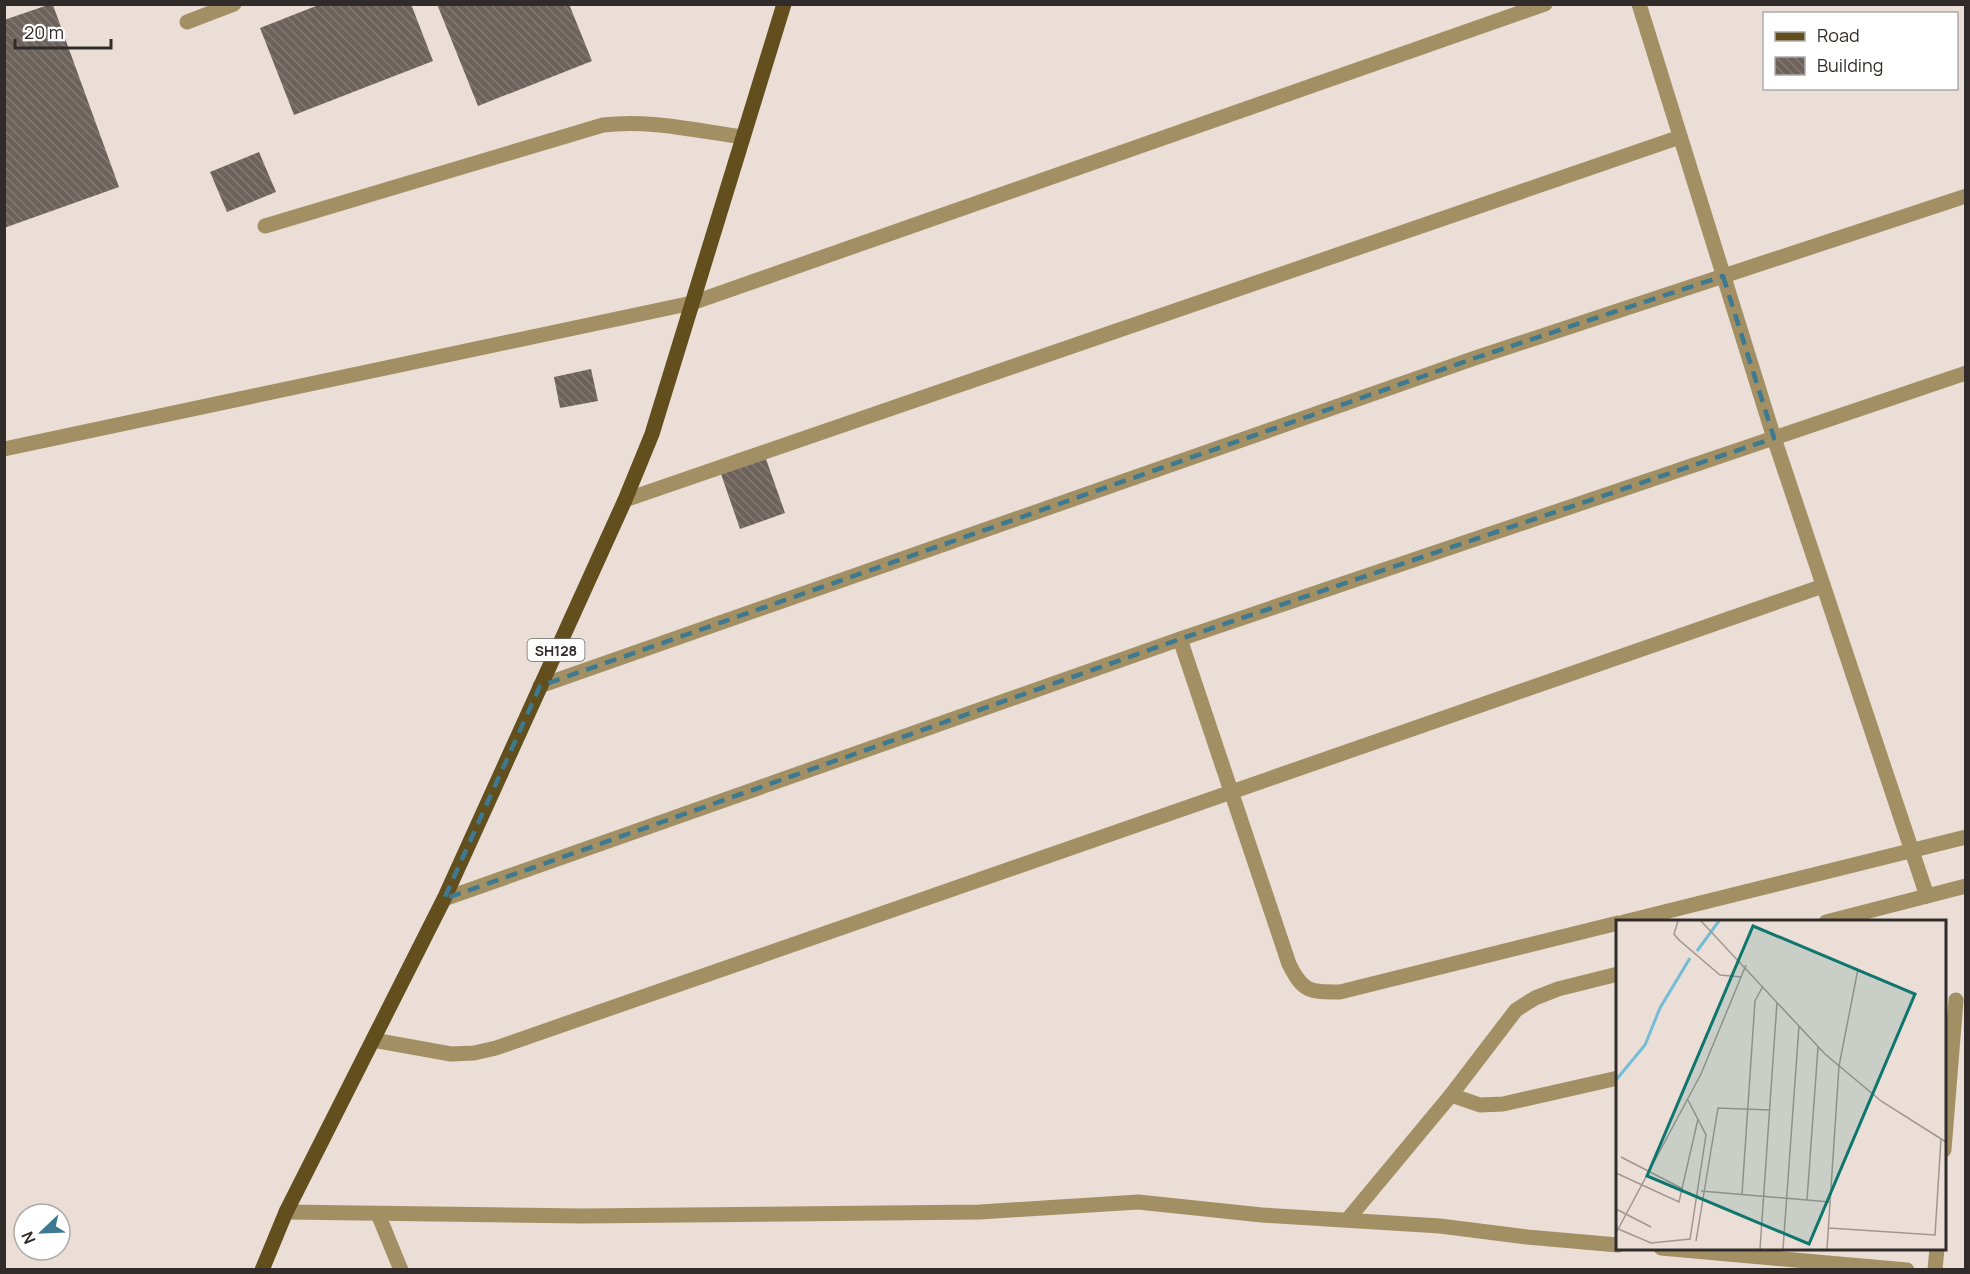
<svg xmlns="http://www.w3.org/2000/svg" width="1970" height="1274" viewBox="0 0 1970 1274" font-family="Manrope,sans-serif">
	<style>
		.building { fill: url(#building-back-hatch) }
		.lines { fill: none; stroke-linecap: round; stroke-linejoin: round }
		.minor { stroke: #a29064; stroke-width: 15 }
		.major { stroke: #624f1d; stroke-width: 15 }
		.marked { fill: none; stroke: #3d7991; stroke-width: 4.5; stroke-dasharray: 12 8; stroke-linejoin: round }
		.labels { text-anchor: middle; dominant-baseline: central; stroke-width: 6; stroke-linejoin: round; paint-order: stroke }
		.shield { fill: #fff; stroke: #6f6b6a; stroke-width: 1.5 }
		.shield-label { font-size: 14px; font-weight: bold; fill: #312c2a }
		.inset-river { fill: none; stroke: #75bcd7; stroke-width: 3 }
		.inset-road { fill: none; stroke: #a09791; stroke-width: 1.5 }
		.view { fill: #0f766e; fill-opacity: 0.15; stroke: #0f766e; stroke-width: 3 }
		.inset-edge { fill: none; stroke: #312c2a; stroke-width: 3 }
	</style>
	<defs>
		<pattern id="building-back-hatch" width="6" height="6" patternUnits="userSpaceOnUse" patternTransform="scale(1.5)"><rect width="6" height="6" fill="#6d635c"/><path d="M-1 5l2 2M0 0l6 6M5-1l2 2" fill="none" stroke="#827a75"/></pattern>
	</defs>
	<rect width="100%" height="100%" fill="#eaded6"/>
	<!-- building -->
	<g class="building">
		<polygon points="321,4 411,4 433,61 294,115 260,28"/>
		<polygon points="437,4 569,4 592,61 478,106"/>
		<polygon points="48,5 53,5 119,187 4,228 4,20"/>
		<polygon points="259,152 276,192 227,212 210,172"/>
		<polygon points="591,369 598,401 560,408 554,377"/>
		<polygon points="766,459 785,513 740,529 721,474"/>
	</g>
	<g class="lines">
		<!-- minor -->
		<g class="minor">
			<polyline points="1639,4 1774,438 1927,896"/>
			<polyline points="187,22 234,4"/>
			<path d="M265,226L603,125C649,119 698,131 743,137"/>
			<polyline points="4,449 692,303 1545,4"/>
			<polyline points="625,500 1680,137"/>
			<path d="M1180,639L1289,964C1303,992 1309,992 1340,992L1618,923"/>
			<polyline points="540,686 1475,358 1966,196"/>
			<polyline points="444,899 1180,639 1966,373"/>
			<polyline points="1624,922 1966,837"/>
			<polyline points="1826,922 1966,886"/>
			<polyline points="373,1040 451,1054 474,1053 496,1048 1823,586"/>
			<polyline points="1451,1095 1480,1105 1503,1104 1618,1078"/>
			<polyline points="1944,1150 1956,1000"/>
			<polyline points="286,1212 582,1216 980,1212 1138,1202 1262,1215 1440,1226 1527,1237 1618,1245"/>
			<polyline points="378,1214 401,1270"/>
			<polyline points="1348,1219 1451,1095 1516,1010 1535,998 1558,989 1618,974"/>
			<polyline points="1661,1248 1907,1270"/>
			<polyline points="1935,1270 1937,1248"/>
		</g>
		<!-- major -->
		<polyline class="major" points="262,1270 286,1212 444,899 625,500 652,434 784,4"/>
	</g>
	<!-- marked area -->
	<path class="marked" d="M1723,276L1774,438L1180,639L444,899L540,686L1475,358Z"/>
	<g class="labels">
		<!-- shield labels -->
		<rect class="shield" x="527.5" y="639" width="57" height="22" rx="4.5"/>
		<g class="shield-label">
			<text x="556" y="650">SH128</text>
		</g>
	</g>
	<!-- overview -->
	<g transform="translate(1616 920)">
		<rect width="330" height="330" fill="#eaded6"/>
		<path class="inset-river" d="M81,31L103,1M0,160L29,125L44,88L74,38"/>
		<path class="inset-road" d="M62,1L58,14L63,20L104,55L125,57M85,1L209,134L265,181L330,222M5,237L67,269M0,253L63,282L82,199M85,271L214,282M126,274L139,81L147,66M191,280L202,127M0,289L35,307M0,308L35,323L74,319L90,215L72,180M213,308L319,315L325,219M0,313L85,154L130,45M80,321L102,188L154,190M144,329L161,82M167,329L183,106M211,329L223,146L242,49"/>
		<path class="view" d="M137,6L299,74L193,324L31,256Z"/>
		<rect width="330" height="330" class="inset-edge"/>
	</g>
	<!-- border -->
	<rect width="1970" height="1274" fill="none" stroke="#312c2a" stroke-width="12"/>
	<!-- legend -->
	<rect x="1763" y="12" width="195" height="78" fill="#ffffff" stroke="#adabaa" stroke-width="1.5"/>
	<rect x="1775" y="32" width="30" height="9" fill="#624f1d" stroke="#adabaa" stroke-width="1.5"/>
	<text x="1817" y="42" font-size="18" fill="#312c2a">Road</text>
	<rect x="1775" y="57" width="30" height="18" fill="url(#building-back-hatch)" stroke="#adabaa" stroke-width="1.5"/>
	<text x="1817" y="72" font-size="18" fill="#312c2a">Building</text>
	<!-- north arrow -->
	<g transform="translate(42 1232) rotate(247)"><circle r="28" fill="#ffffff" stroke="#adabaa" stroke-width="1.5"/>
	<path d="M0-4.5L10 22L0 15L-10 22Z" fill="#3d7991"/>
	<text y="-9" font-size="16" font-weight="bold" text-anchor="middle" fill="#312c2a">N</text>
	</g>
	<!-- scale -->
	<path d="M15 39v9h96v-9" fill="none" stroke="#312c2a" stroke-width="3"/>
	<text x="24" y="39" font-size="18" fill="#312c2a" stroke="#ffffff" stroke-width="4.5" paint-order="stroke">20 m</text>
</svg>
